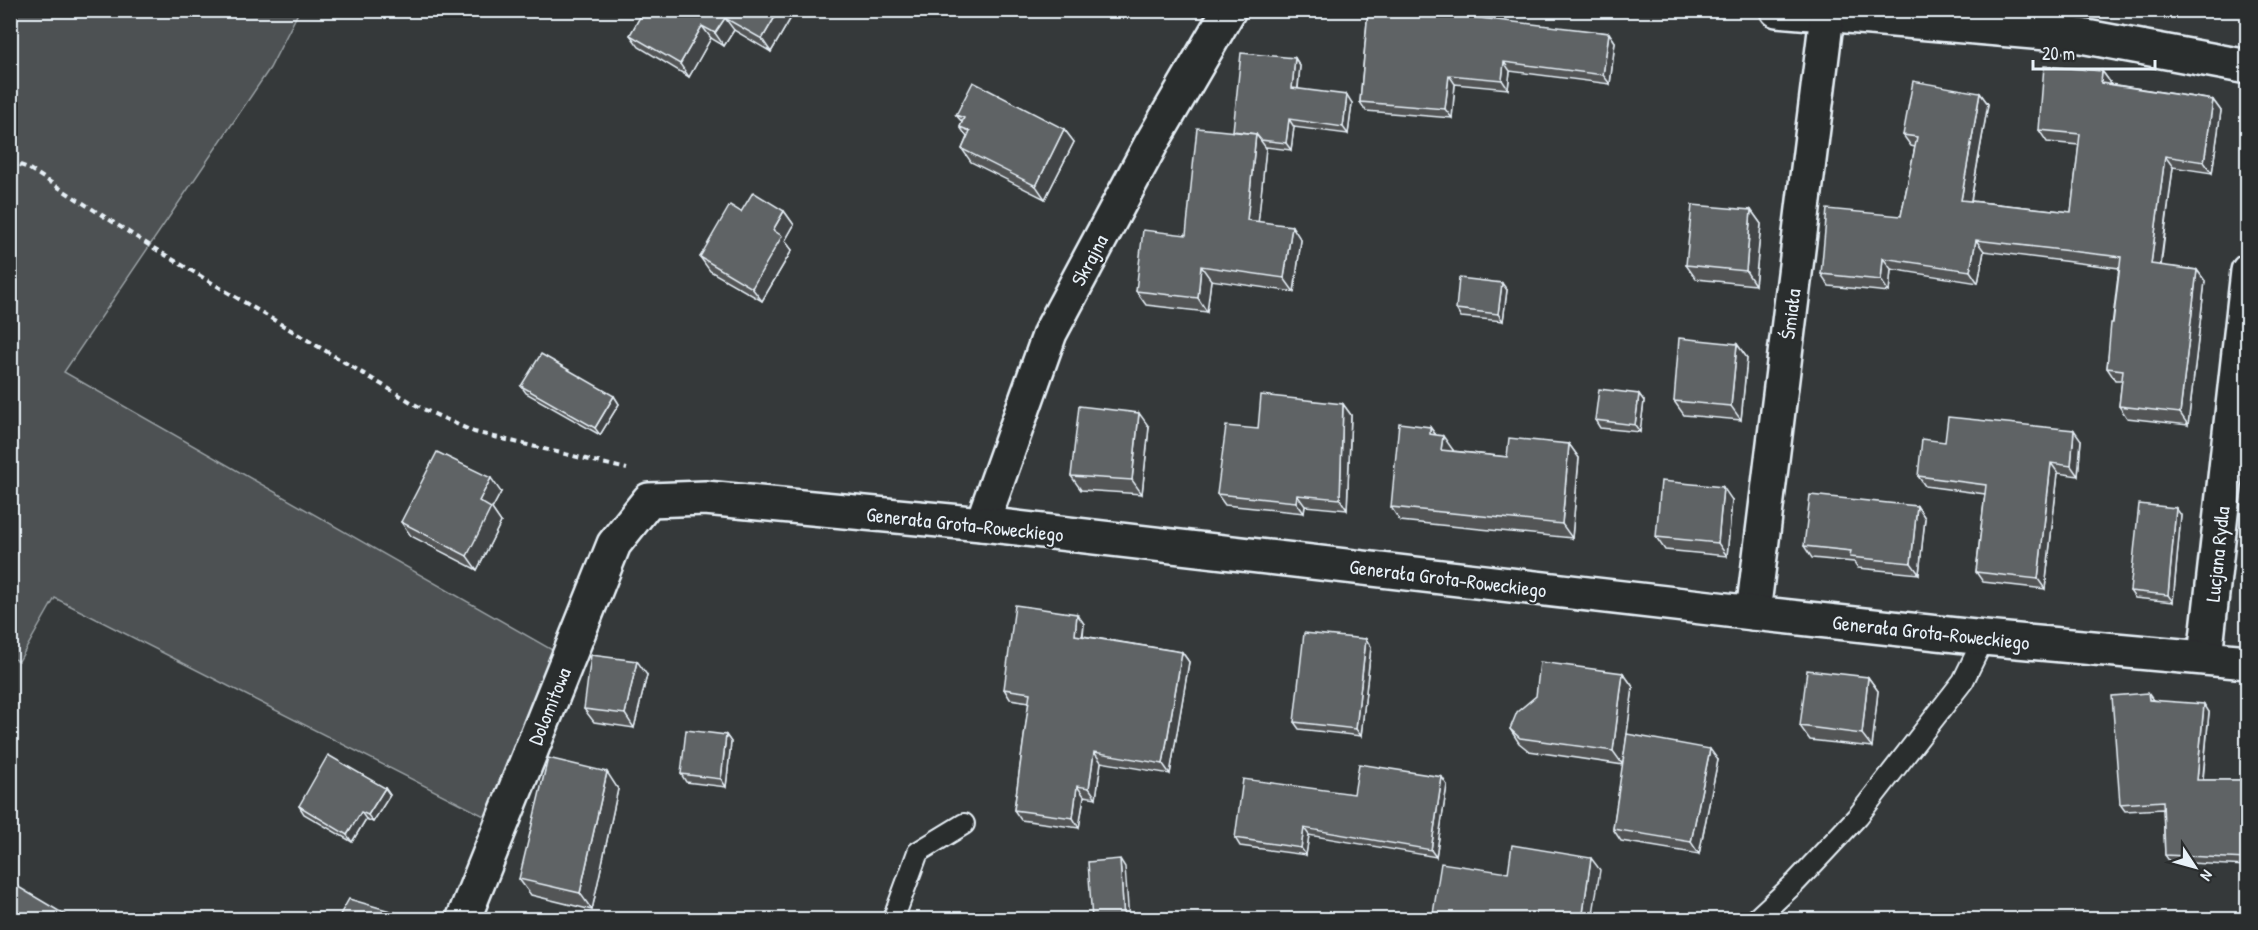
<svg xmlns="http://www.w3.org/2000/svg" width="2258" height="930" viewBox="0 0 2258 930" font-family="'Patrick Hand',sans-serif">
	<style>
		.green { fill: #4d5152; stroke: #9aa1a5; stroke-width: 1.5 }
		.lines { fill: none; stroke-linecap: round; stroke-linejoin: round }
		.lane-casing { stroke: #e8f1f8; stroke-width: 24 }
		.street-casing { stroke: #e8f1f8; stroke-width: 38 }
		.path { stroke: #e8f1f8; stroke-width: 4; stroke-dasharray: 6 4.5; stroke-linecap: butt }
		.lane { stroke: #2a2d2e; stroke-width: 20 }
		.street { stroke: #2a2d2e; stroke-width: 33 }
		.wall { fill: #525557; stroke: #e8f1f8; stroke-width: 1.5 }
		.shaded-wall { fill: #424547; stroke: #e8f1f8; stroke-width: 1.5 }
		.building { fill: #5f6365; stroke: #e8f1f8; stroke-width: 1.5 }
		.labels { text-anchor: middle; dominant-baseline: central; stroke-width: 4.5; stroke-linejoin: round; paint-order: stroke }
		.street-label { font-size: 20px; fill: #e8f1f8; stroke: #2a2d2e }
	</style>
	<rect width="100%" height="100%" fill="#35393a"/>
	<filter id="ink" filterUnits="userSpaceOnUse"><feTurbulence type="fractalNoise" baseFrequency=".0167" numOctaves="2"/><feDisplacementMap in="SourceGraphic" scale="12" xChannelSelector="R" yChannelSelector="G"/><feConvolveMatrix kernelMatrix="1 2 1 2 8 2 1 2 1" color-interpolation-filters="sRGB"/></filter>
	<g filter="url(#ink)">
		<!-- green -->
		<polygon class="green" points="10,11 299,11 270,68 64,372 554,651 488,818 55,598 19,661 11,658"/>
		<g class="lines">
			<!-- lane casing -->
			<g class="lane-casing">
				<g id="lane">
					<polyline points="893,920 918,852 964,824"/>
					<polyline points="1755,920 1796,882 1858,816 1963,681 1984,638"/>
				</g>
			</g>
			<!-- street casing -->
			<g class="street-casing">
				<g id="street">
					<polyline points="1777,10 2081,36 2248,67"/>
					<polyline points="982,524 1050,333 1151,144 1229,10"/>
					<polyline points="1753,613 1827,15"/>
					<polyline points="2205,657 2248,271"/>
					<polyline points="463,920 614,544 649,500 705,498 982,524 1753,613 1984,638 2248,662"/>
				</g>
			</g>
			<!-- path -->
			<polyline class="path" points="10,161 28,168 152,247 421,408 474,432 627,469"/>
			<!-- lane -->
			<use href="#lane" class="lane"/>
			<!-- street -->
			<use href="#street" class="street"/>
		</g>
		<!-- wall -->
		<g class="wall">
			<polygon points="644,10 792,16 771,52 734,30 724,46 711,38 689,77 639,47 630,35"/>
			<polygon points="1368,10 1609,33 1615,42 1610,84 1510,71 1508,89 1455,84 1452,118 1366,111 1360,102"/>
			<polygon points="2170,10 2182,10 2180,15"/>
			<polygon points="1295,58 1300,66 1298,89 1352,103 1348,134 1294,127 1291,150 1266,147 1258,222 1301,240 1294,292 1211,280 1207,312 1146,305 1136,291 1186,235 1233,131"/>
			<polygon points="2102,71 2110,82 2110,84 2213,100 2221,111 2212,173 2173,167 2161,266 2197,270 2205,281 2188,425 2127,418 2119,406 2122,380 2115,380 2107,368 2119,268 1984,251 1978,283 1891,269 1889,292 1829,286 1821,274 1901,216 1915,147 1911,146 1903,135 1980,93 1988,104 1971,201 2071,212 2079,145 2047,142 2039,130"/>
			<polygon points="956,115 1064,129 1074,142 1045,199 971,162 962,149 967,137 960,127 962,122"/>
			<polygon points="1751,210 1761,224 1755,285 1696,279 1686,265"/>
			<polygon points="784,211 794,225 785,241 792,250 762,301 710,271 700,257 741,212"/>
			<polygon points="1507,290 1503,321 1461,317 1456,309"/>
			<polygon points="1737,344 1747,358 1741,420 1684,415 1674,401"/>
			<polygon points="521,386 614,396 619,404 600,435 526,393"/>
			<polygon points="1639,394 1644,401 1640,432 1600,428 1595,420"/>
			<polygon points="1343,404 1351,415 1347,510 1305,506 1304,513 1225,505 1217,494 1258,429"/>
			<polygon points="1149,427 1142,494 1081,490 1071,476"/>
			<polygon points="1430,427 1436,435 1453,450 1453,451 1507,457 1569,444 1579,458 1572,538 1400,521 1391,507"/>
			<polygon points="2081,440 2078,476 2058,473 2045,589 1983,582 1976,572 1985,494 1925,486 1918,476 1945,442"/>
			<polygon points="501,492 492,509 501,522 477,570 411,536 401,522"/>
			<polygon points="1732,500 1727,556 1665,550 1656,537"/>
			<polygon points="1917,506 1925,518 1919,574 1858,568 1854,562 1812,558 1804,546"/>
			<polygon points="2181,515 2173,602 2135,598 2130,591"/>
			<polygon points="1077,614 1084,624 1083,636 1182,652 1189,662 1170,774 1101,762 1096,798 1084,796 1079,828 1021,820 1014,810 1029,702 1010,699 1004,689"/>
			<polygon points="1371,647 1361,736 1299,729 1294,722"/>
			<polygon points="1623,673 1633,687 1624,754 1718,760 1699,854 1621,841 1613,829 1623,765 1529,751 1519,743 1510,729"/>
			<polygon points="647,675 634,728 594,722 584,709"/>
			<polygon points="1868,677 1878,691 1872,747 1810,740 1800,726"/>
			<polygon points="2153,700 2209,712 2203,780 2247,780 2247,866 2170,862 2165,855 2163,809 2125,811 2120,804"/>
			<polygon points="726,735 731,742 726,787 686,782 681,774"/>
			<polygon points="1447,785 1436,857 1309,835 1306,855 1240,846 1235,838 1354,794"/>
			<polygon points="385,788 390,795 373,822 366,819 352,842 304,814 299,806"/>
			<polygon points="618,789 592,910 531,895 519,879"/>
		</g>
		<!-- shaded-wall -->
		<g class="shaded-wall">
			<polygon points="779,10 788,10 792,16 771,52 762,39"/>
			<polygon points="2177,10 2182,10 2180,15"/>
			<polygon points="725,18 734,30 724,46 715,33"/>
			<polygon points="702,26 711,38 689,77 680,64"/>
			<polygon points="1609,33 1615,42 1610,84 1603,75"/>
			<polygon points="1295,58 1300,66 1297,95 1292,88"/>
			<polygon points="1504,62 1510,71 1508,89 1502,80"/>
			<polygon points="2102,71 2110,82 2110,95 2101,83"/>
			<polygon points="1449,75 1455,84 1452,118 1445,109"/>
			<polygon points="1980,93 1988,104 1969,211 1961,200"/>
			<polygon points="1347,95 1352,103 1348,134 1343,127"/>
			<polygon points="2213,100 2221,111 2212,173 2204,162"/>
			<polygon points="1289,119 1294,127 1291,150 1286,143"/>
			<polygon points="1064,129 1074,142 1045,199 1036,186"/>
			<polygon points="1256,134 1266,148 1257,234 1247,220"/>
			<polygon points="2165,156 2173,167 2159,276 2151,264"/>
			<polygon points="1751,210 1761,224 1755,285 1746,271"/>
			<polygon points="784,211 794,225 785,241 792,250 762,301 752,288 773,230"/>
			<polygon points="1292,226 1301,240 1294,292 1284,278"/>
			<polygon points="1976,240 1984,251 1978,283 1970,271"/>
			<polygon points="1883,258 1891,269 1889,292 1881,280"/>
			<polygon points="1201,266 1211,280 1207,312 1198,298"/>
			<polygon points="2197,270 2205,281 2188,425 2180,413"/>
			<polygon points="1502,283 1507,290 1503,321 1498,314"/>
			<polygon points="1737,344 1747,358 1741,420 1731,406"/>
			<polygon points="1639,394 1644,401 1640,432 1635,425"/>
			<polygon points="614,396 619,404 600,435 595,428"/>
			<polygon points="1343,404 1351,415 1347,510 1340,499"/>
			<polygon points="1139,413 1149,427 1142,494 1132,480"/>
			<polygon points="1430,427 1440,441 1430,434"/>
			<polygon points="2074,430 2081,440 2078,476 2071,466"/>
			<polygon points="1443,436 1453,450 1451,464 1441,450"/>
			<polygon points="1569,444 1579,458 1572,538 1562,524"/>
			<polygon points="2051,463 2058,473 2045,589 2038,579"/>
			<polygon points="491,478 501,492 492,509 501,522 477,570 467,556 479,501"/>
			<polygon points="1723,487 1732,500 1727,556 1718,543"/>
			<polygon points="1297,495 1305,506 1304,513 1296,502"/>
			<polygon points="1917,506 1925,518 1919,574 1911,563"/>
			<polygon points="2176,508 2181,515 2173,602 2168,595"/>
			<polygon points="1077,614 1084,624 1081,645 1075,635"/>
			<polygon points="1366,639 1371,647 1361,736 1356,729"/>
			<polygon points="1182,652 1189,662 1170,774 1163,764"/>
			<polygon points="637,661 647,675 634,728 625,714"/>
			<polygon points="1623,673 1633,687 1623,765 1613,751"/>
			<polygon points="1868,677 1878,691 1872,747 1862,734"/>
			<polygon points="2148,693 2153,700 2149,700"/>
			<polygon points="2204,704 2209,712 2202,787 2197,780"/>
			<polygon points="726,735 731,742 726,787 721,779"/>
			<polygon points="1710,749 1718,760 1699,854 1691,842"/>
			<polygon points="1094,752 1101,762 1096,798 1089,788"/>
			<polygon points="607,772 618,789 592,910 580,893"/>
			<polygon points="1442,777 1447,785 1436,857 1431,850"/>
			<polygon points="1077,786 1084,796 1079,828 1073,818"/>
			<polygon points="385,788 390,795 373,822 368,815"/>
			<polygon points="361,812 366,819 352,842 347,835"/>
			<polygon points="1304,828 1309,835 1306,855 1301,848"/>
			<polygon points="1591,858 1600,870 1592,920 1582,920"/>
			<polygon points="1120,859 1125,867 1129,920 1124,920"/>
		</g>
		<!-- building -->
		<g class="building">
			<polygon points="644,10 779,10 762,39 725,18 715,33 702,26 680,64 630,35"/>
			<polygon points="1368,10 1411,10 1609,33 1603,75 1504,62 1502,80 1449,75 1445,109 1360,102"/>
			<polygon points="1241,53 1295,58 1292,88 1347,95 1343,127 1289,119 1286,143 1261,140 1256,134 1233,131"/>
			<polygon points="2044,66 2102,71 2101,83 2213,100 2204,162 2165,156 2151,264 2197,270 2180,413 2119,406 2123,370 2107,368 2111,323 2113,323 2121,257 1976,240 1970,271 1883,258 1881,280 1821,274 1827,209 1901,216 1917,137 1903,135 1913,81 1980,93 1961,200 2071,212 2080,134 2039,130"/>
			<polygon points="973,82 1064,129 1036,186 962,149 970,131 960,127 964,118 956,115"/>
			<polygon points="1197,128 1256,134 1247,220 1292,226 1284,278 1201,266 1198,298 1136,291 1143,230 1186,235"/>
			<polygon points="753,192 784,211 773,230 782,236 752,288 700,257 730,205 741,212"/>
			<polygon points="1692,205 1751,210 1746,271 1686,265"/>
			<polygon points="1459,278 1502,283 1498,314 1456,309"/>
			<polygon points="1679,338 1737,344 1731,406 1674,401"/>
			<polygon points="541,354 614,396 595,428 521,386"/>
			<polygon points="1599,389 1639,394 1635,425 1595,420"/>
			<polygon points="1261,395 1343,404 1340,499 1297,495 1296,502 1217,494 1226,426 1258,429"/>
			<polygon points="1079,406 1139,413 1132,480 1071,476"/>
			<polygon points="1948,417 2074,430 2071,466 2051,463 2038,579 1976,572 1986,485 1918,476 1922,439 1945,442"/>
			<polygon points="1399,423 1430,427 1430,434 1443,436 1441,450 1507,457 1509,438 1569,444 1562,524 1391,507"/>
			<polygon points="437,452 491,478 479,501 491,508 467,556 401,522"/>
			<polygon points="1661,481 1723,487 1718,543 1656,537"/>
			<polygon points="1810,495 1917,506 1911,563 1850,557 1851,551 1804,546"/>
			<polygon points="2139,504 2176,508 2168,595 2130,591"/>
			<polygon points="1015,605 1077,614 1075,635 1182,652 1163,764 1094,752 1089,788 1077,786 1073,818 1014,810 1030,693 1004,689"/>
			<polygon points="1304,633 1366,639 1356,729 1294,722"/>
			<polygon points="591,655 637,661 625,714 584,709"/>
			<polygon points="1540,662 1623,673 1613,751 1520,738 1510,729 1517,712 1536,696"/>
			<polygon points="1807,670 1868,677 1862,734 1800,726"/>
			<polygon points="2148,693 2149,700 2204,704 2197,780 2247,780 2247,859 2165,855 2163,801 2120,804 2112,696"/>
			<polygon points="686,730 726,735 721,779 681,774"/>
			<polygon points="1627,734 1710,749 1691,842 1613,829"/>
			<polygon points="328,755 385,788 368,815 361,812 347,835 299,806"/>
			<polygon points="548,758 607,772 580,893 519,879"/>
			<polygon points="1359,764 1442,777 1431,850 1304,828 1301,848 1235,838 1243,779 1354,794"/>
			<polygon points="1512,845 1591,858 1582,920 1432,920 1441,863 1508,873"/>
			<polygon points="1120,859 1124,920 1092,920 1088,862"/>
			<polygon points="10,882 74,920 10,920"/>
			<polygon points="349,899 404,915 401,920 337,920"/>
		</g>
	</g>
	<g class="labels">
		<!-- street labels -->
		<g class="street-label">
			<text transform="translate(1089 260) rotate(-62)">Skrajna</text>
			<text transform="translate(1790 314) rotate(-83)">Śmiała</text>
			<text transform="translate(965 524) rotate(6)">Generała Grota-Roweckiego</text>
			<text transform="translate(2217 554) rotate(-84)">Lucjana Rydla</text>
			<text transform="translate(1448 578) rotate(7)">Generała Grota-Roweckiego</text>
			<text transform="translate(1931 632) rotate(6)">Generała Grota-Roweckiego</text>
			<text transform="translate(549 706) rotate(-68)">Dolomitowa</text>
		</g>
	</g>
	<!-- margin -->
	<rect width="2258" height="930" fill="none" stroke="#2a2d2e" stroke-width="36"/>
	<rect x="18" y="18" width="2222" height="894" fill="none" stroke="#e8f1f8" stroke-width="2" filter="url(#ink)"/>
	<!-- north arrow -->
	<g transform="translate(2195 867) rotate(126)" stroke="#2a2d2e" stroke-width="4.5" paint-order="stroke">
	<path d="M0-4.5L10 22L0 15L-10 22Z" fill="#e8f1f8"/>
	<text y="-9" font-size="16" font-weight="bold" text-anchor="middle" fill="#e8f1f8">N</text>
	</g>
	<!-- scale -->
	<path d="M2033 60v9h122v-9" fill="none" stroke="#e8f1f8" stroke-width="3"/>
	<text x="2042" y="60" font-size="18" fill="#e8f1f8" stroke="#2a2d2e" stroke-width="4.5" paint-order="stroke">20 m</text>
</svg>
